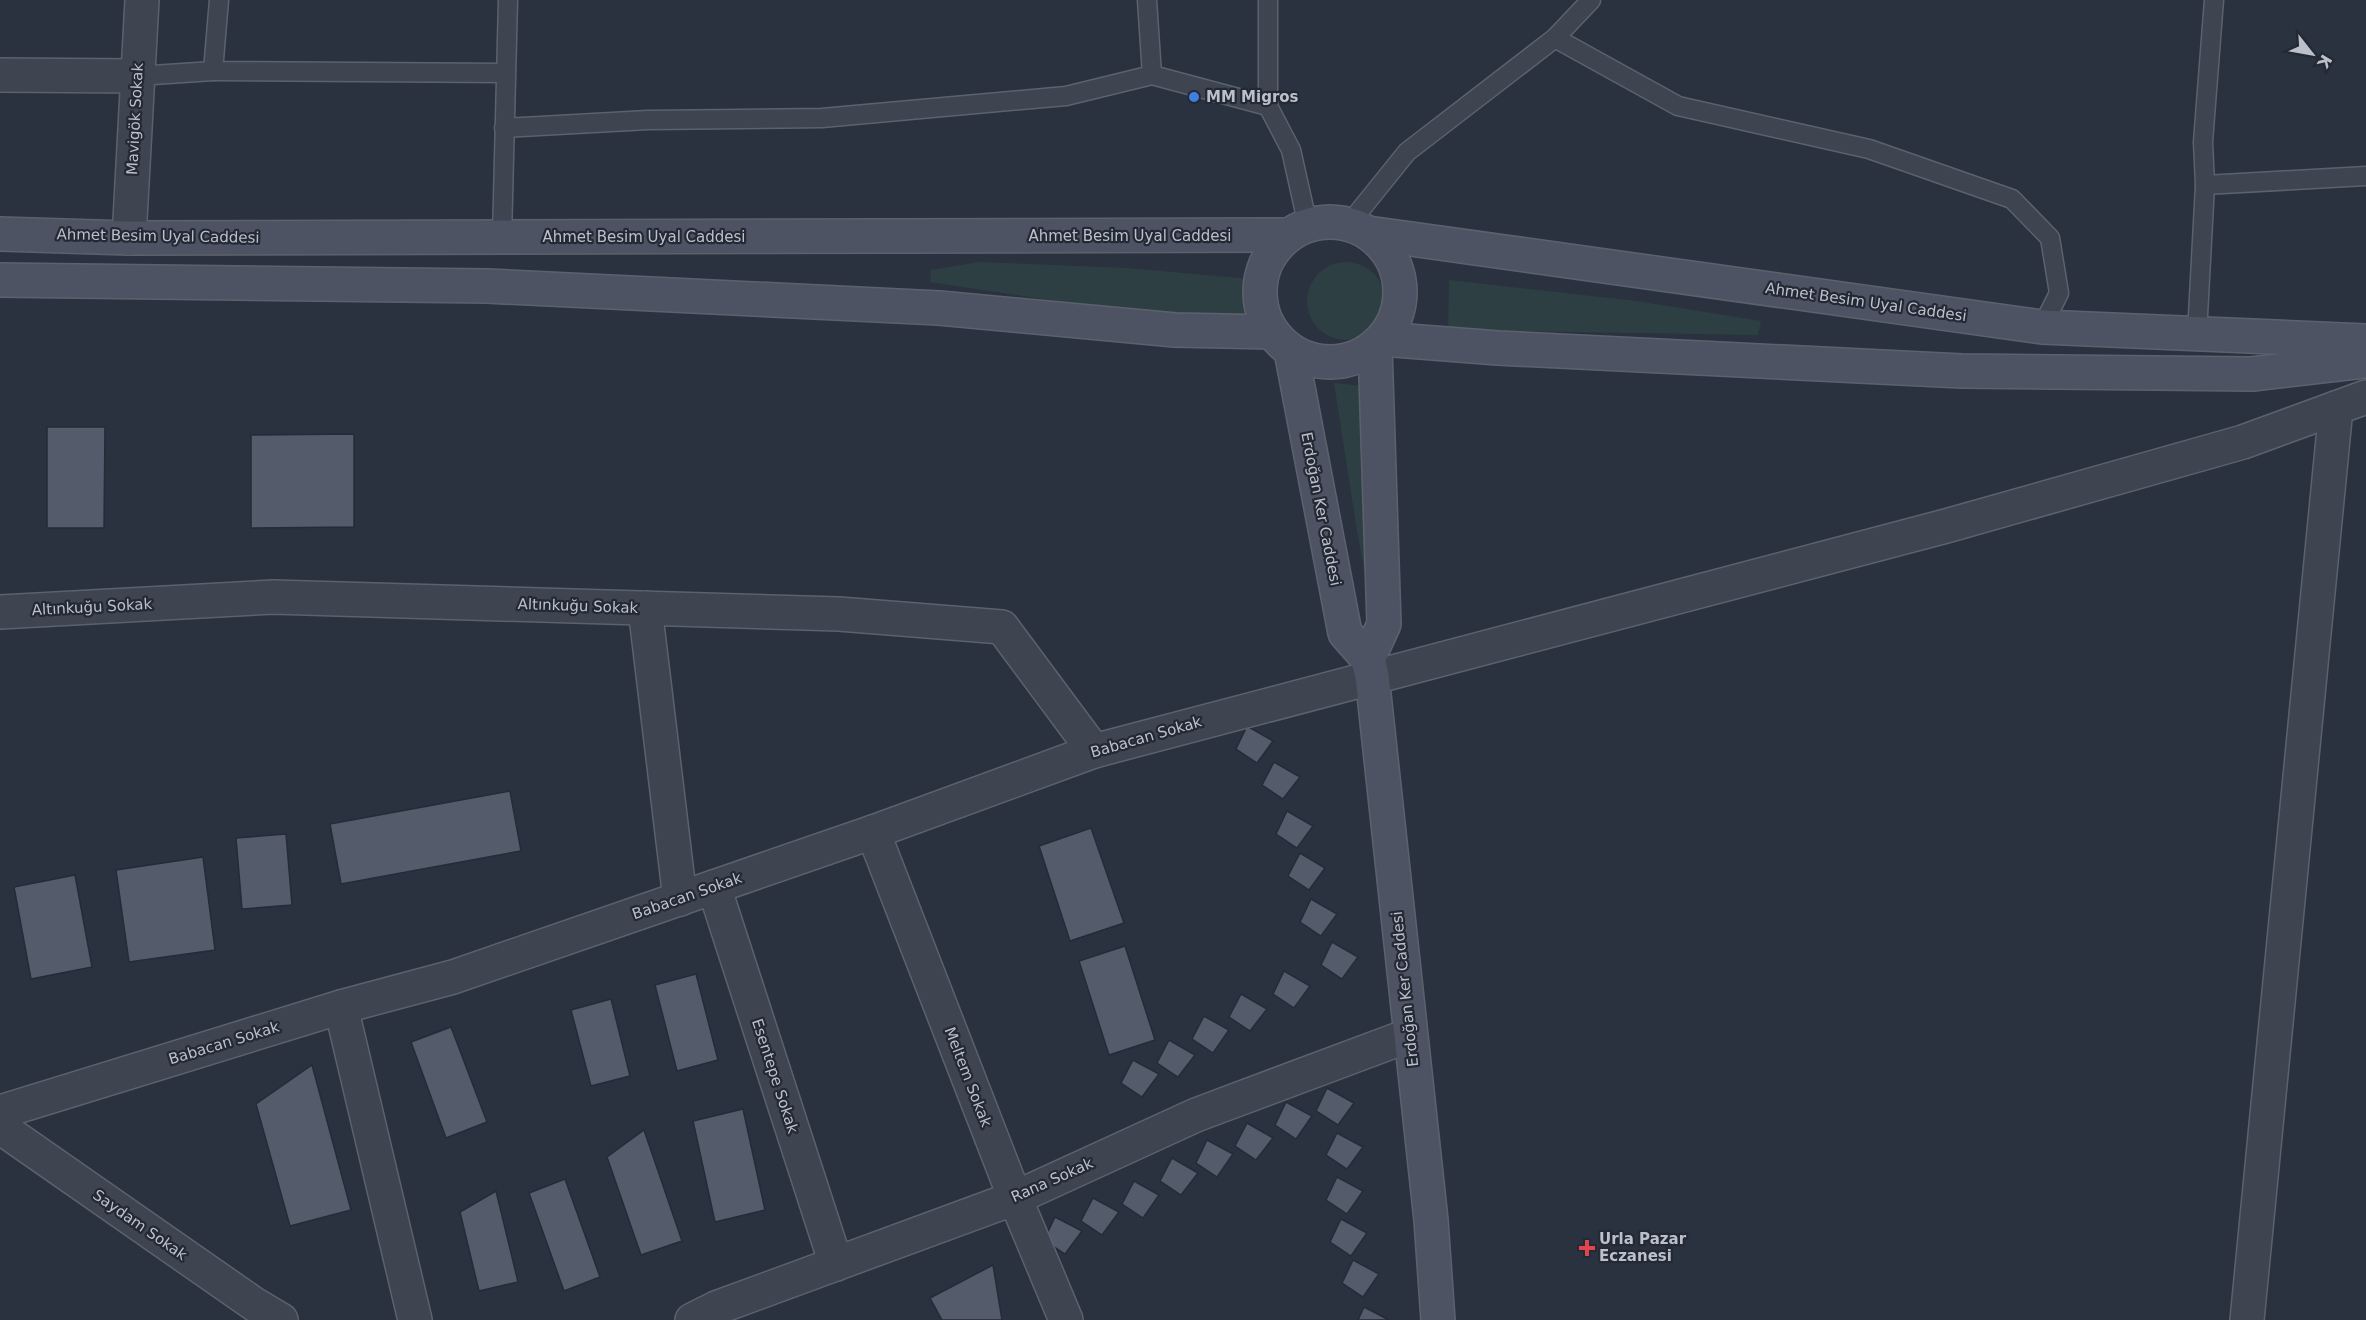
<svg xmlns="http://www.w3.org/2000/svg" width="2366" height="1320" viewBox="0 0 2366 1320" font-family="'DejaVu Sans',sans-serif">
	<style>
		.green { fill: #2d3f42 }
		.building { fill: #545b6a; stroke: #252b37; stroke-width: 1.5 }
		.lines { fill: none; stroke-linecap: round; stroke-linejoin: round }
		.service-casing { stroke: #5c626d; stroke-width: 21 }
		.minor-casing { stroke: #5c626d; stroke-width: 36 }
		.tertiary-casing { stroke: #5c626d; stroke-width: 36 }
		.secondary-casing { stroke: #5c626d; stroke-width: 36 }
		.service { stroke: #3e4450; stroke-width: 18 }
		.minor { stroke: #3e4450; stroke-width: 33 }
		.tertiary { stroke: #3e4450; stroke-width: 33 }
		.secondary { stroke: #4d5362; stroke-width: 33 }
		.shop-dot { fill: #3f7fe0; stroke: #232935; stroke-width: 2 }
		.health-dot { fill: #e0444e; stroke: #232935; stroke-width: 2 }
		.labels { text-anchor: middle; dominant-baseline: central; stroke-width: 4.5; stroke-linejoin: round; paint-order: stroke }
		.poi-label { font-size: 15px; font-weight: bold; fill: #bbc0ca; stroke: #232935; text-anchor: start }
		.street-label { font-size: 15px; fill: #bbc0ca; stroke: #232935 }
	</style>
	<rect width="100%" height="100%" fill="#2a3240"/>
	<!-- green -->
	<g class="green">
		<circle cx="1346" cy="301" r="39"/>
		<polygon points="979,262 1128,268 1250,279 1249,322 1049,300 930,282 931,270"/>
		<polygon points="1449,280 1636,301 1761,321 1758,335 1448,330"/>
		<polygon points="1334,383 1381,388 1376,632 1357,531"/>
	</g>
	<!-- building -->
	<g class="building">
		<polygon points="47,427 105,427 104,528 47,528"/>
		<polygon points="354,434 354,527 251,528 251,435"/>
		<polygon points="1247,726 1273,741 1257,763 1236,749"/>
		<polygon points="1274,762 1300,777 1283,799 1262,785"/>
		<polygon points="510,791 521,851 341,884 330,824"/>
		<polygon points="1287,811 1313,826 1297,848 1276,834"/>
		<polygon points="1091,828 1124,923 1070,941 1039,846"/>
		<polygon points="286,834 292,905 242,909 236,838"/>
		<polygon points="1300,853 1325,868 1309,890 1288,876"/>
		<polygon points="203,857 215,950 129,962 116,870"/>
		<polygon points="75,875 92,967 31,979 14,887"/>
		<polygon points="1311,899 1337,914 1321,936 1300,922"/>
		<polygon points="1332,942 1358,957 1342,979 1321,965"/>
		<polygon points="1125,946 1155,1040 1109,1055 1079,961"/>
		<polygon points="1284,971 1310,986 1294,1008 1273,994"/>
		<polygon points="696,974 718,1060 677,1071 655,985"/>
		<polygon points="1241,994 1267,1009 1250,1031 1229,1017"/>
		<polygon points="611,999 630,1076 591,1086 571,1010"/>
		<polygon points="1204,1016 1229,1030 1213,1053 1192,1039"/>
		<polygon points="451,1027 487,1122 446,1138 411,1042"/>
		<polygon points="1169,1040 1195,1055 1178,1077 1157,1063"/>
		<polygon points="1133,1060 1159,1074 1142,1097 1121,1083"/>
		<polygon points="312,1065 351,1210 290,1226 256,1104"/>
		<polygon points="1327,1088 1354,1103 1338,1125 1316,1111"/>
		<polygon points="1286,1102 1312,1116 1296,1139 1275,1125"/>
		<polygon points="743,1109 765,1210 715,1222 693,1121"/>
		<polygon points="1247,1123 1273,1138 1256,1160 1235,1146"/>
		<polygon points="644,1130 682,1241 641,1255 607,1157"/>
		<polygon points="1337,1133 1363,1147 1347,1169 1326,1155"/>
		<polygon points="1207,1140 1233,1154 1217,1177 1196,1163"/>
		<polygon points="1172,1158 1198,1173 1181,1195 1160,1181"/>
		<polygon points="1337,1177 1363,1191 1347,1214 1326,1200"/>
		<polygon points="565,1179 600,1277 564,1291 529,1193"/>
		<polygon points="1134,1181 1159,1195 1143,1218 1122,1204"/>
		<polygon points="496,1191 518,1282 479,1291 460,1212"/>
		<polygon points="1093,1198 1119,1212 1102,1235 1081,1221"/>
		<polygon points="1055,1217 1082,1231 1065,1254 1044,1240"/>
		<polygon points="1341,1219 1367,1233 1351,1256 1330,1242"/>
		<polygon points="1353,1260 1379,1274 1363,1297 1342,1283"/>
		<polygon points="993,1265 1002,1320 942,1320 930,1298"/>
		<polygon points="1364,1307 1389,1320 1358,1320"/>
	</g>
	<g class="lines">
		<!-- service casing -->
		<g class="service-casing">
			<g id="service">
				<polyline points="219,0 213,71 505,73"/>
				<polyline points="1147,0 1152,75"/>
				<polyline points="1268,0 1268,106"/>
				<polyline points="2214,0 2203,142 2205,185 2366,176"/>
				<polyline points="1555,38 1678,106 1869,149 2012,199 2050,238 2059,293 2042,327"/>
				<polyline points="138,76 213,71"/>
				<polyline points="504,128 648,120 822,118 1066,96 1152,75 1268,106 1291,150 1308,226"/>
				<polyline points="1349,224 1407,152 1555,38 1591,0"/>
				<polyline points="502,237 508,0"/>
				<polyline points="2197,334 2205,185"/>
			</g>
		</g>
		<!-- minor casing -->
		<g class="minor-casing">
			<g id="minor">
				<polyline points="0,75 138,76"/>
				<polyline points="645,608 680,899"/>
				<polyline points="0,612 273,597 839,614 1002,627 1094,751"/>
				<polyline points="873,832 1015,1198 1066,1320"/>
				<polyline points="714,887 836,1264"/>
				<polyline points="341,1007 415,1320"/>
				<polyline points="0,1112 341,1007 453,977 873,832 1094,751 1946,526 2243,442 2366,397"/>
				<polyline points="0,1127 254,1304 281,1320"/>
				<polyline points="692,1320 716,1308 1015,1198 1196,1115 1410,1035"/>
				<polyline points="2247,1320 2336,408"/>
			</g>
		</g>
		<!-- tertiary casing -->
		<g class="tertiary-casing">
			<polyline id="tertiary" points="129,238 142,0"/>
		</g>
		<!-- secondary casing -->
		<g class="secondary-casing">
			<g id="secondary">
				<circle cx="1330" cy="292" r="70"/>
				<polyline points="1368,233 2042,327 2366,341"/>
				<polyline points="0,234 129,238 1289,235"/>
				<polyline points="0,280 487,286 939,308 1175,330 1272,332"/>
				<polyline points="1382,339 1498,348 1962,371 2252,374 2366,361"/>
				<polyline points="1291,351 1345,633 1368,659 1372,676 1431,1220 1438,1320"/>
				<polyline points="1368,659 1384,624 1375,346"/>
			</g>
		</g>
		<!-- service -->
		<use href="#service" class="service"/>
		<!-- minor -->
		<use href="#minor" class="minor"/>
		<!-- tertiary -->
		<use href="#tertiary" class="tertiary"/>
		<!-- secondary -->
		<use href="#secondary" class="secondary"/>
	</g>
	<!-- markers -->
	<circle class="shop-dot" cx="1194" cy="97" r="6"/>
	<path class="health-dot" d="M1584 1239h6v6h6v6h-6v6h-6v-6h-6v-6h6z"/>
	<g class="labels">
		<!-- poi labels -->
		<g class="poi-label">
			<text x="1206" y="97">MM Migros</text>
			<text x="1599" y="1239">Urla Pazar<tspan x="1599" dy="17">Eczanesi</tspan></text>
		</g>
		<!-- street labels -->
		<g class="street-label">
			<text transform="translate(135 119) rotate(-87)">Mavigök Sokak</text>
			<text transform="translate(158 236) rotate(1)">Ahmet Besim Uyal Caddesi</text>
			<text x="1130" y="236">Ahmet Besim Uyal Caddesi</text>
			<text x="644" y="237">Ahmet Besim Uyal Caddesi</text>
			<text transform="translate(1866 302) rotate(8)">Ahmet Besim Uyal Caddesi</text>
			<text transform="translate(1321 509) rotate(79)">Erdoğan Ker Caddesi</text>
			<text transform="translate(578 606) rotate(2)">Altınkuğu Sokak</text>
			<text transform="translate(92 607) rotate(-3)">Altınkuğu Sokak</text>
			<text transform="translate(1146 737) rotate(-16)">Babacan Sokak</text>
			<text transform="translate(687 896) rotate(-19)">Babacan Sokak</text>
			<text transform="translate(1405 989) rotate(-96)">Erdoğan Ker Caddesi</text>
			<text transform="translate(224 1043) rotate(-17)">Babacan Sokak</text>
			<text transform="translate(775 1076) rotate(72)">Esentepe Sokak</text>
			<text transform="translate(968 1077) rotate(69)">Meltem Sokak</text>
			<text transform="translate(1052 1180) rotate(-24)">Rana Sokak</text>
			<text transform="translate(140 1225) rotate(35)">Saydam Sokak</text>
		</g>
	</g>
	<!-- north arrow -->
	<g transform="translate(2312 54) rotate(121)" stroke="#232935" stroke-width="4.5" paint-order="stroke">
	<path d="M0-4.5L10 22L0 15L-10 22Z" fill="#bbc0ca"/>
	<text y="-9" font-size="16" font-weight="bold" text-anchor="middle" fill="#bbc0ca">K</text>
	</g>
</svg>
